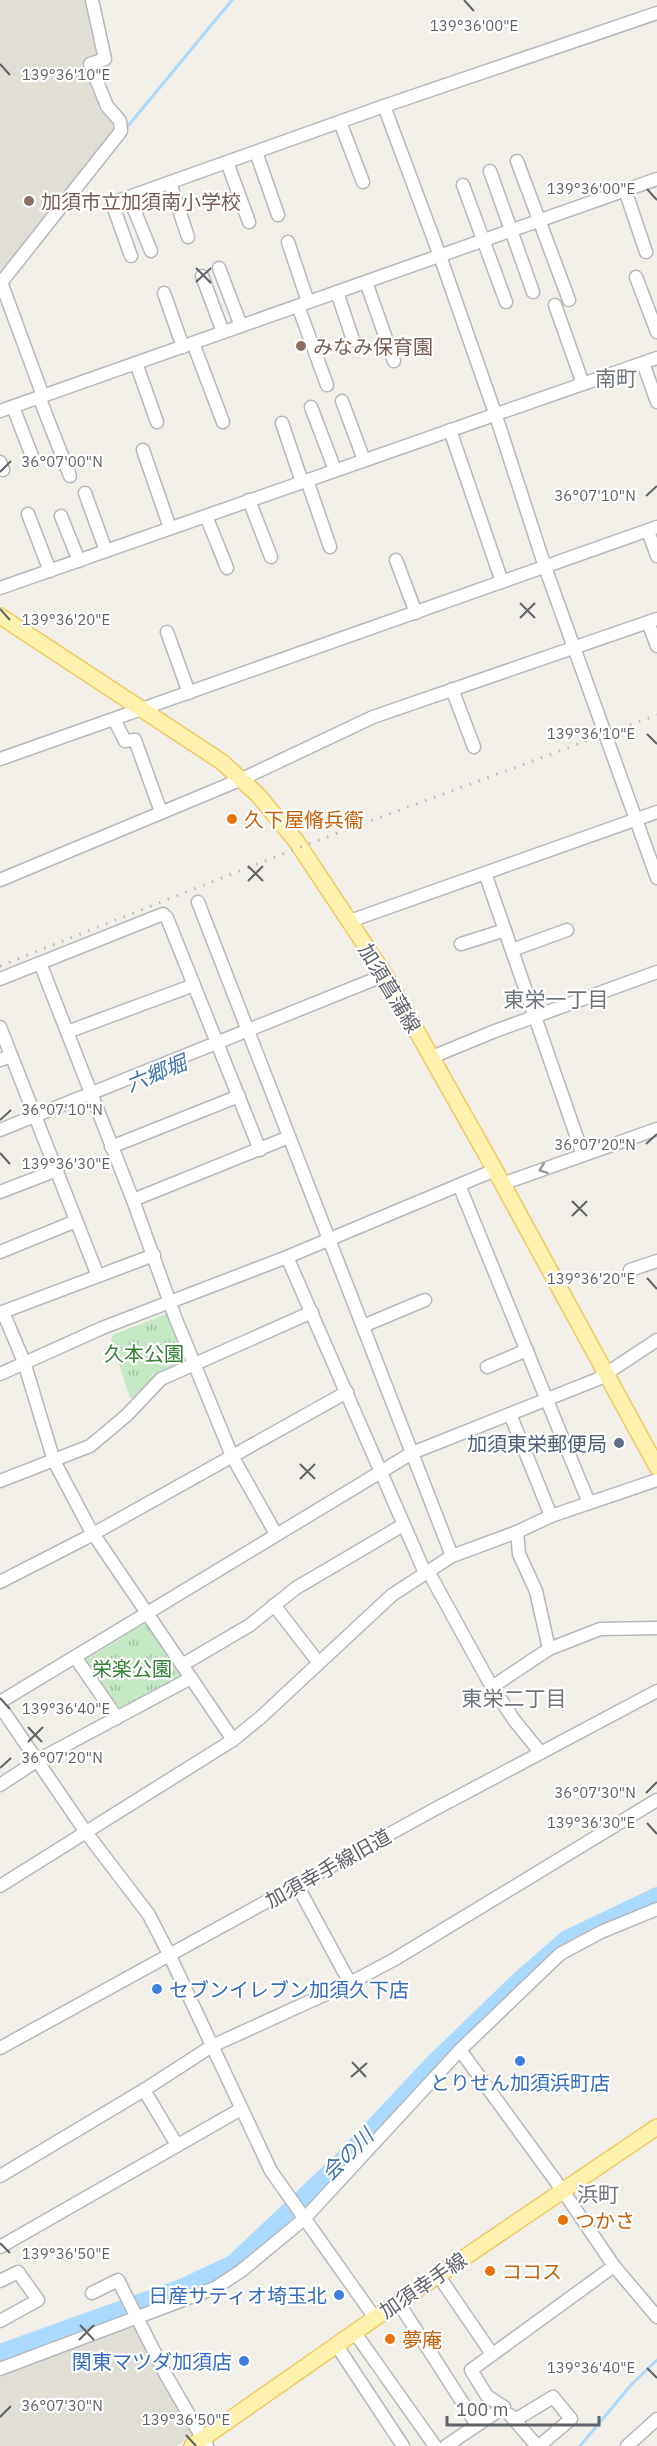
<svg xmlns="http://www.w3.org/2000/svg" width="657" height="2446" viewBox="0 0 657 2446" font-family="'IBM Plex Sans','Noto Sans JP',sans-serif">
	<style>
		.education { fill: #e1ded6 }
		.park { fill: url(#park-tufts) }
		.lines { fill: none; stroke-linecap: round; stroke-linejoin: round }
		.stream { stroke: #aadaff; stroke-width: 3 }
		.river { stroke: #aadaff; stroke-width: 18 }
		.minor-casing { stroke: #b5b8bc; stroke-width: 15 }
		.major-casing { stroke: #f2c960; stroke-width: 18 }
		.minor { stroke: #fff; stroke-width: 12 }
		.major { stroke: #fff2af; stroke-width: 15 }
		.rail { stroke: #b6b7b8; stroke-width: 3; stroke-dasharray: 1.5 8; stroke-linecap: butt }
		.oneway { stroke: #979a9d }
		.ticks { fill: none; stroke: #5f6368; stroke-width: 2 }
		.education-dot { fill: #8d6e63; stroke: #fff; stroke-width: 2 }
		.food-dot { fill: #e8710a; stroke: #fff; stroke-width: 2 }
		.service-dot { fill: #5c6f8a; stroke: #fff; stroke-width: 2 }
		.shop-dot { fill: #3f7fe0; stroke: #fff; stroke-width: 2 }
		.labels { text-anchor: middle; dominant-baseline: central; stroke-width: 4.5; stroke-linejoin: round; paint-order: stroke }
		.education-label { font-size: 20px; fill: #785e54; stroke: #fff; text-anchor: start }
		.food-label { font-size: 20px; fill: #c56008; stroke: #fff; text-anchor: start }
		.street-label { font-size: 20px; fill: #5f6368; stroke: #fff }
		.park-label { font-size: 20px; fill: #348238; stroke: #fff }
		.service-label { font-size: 20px; fill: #4e5e75; stroke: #fff; text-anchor: end }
		.shop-label { font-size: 20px; fill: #366cbe; stroke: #fff; text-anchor: end }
		.neighbourhood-label { font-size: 21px; fill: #70757a; stroke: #fff }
		.water-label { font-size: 21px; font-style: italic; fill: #4174aa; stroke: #fff }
		.ticks-label { font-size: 15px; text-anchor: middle; fill: #5f6368; stroke: #fff; stroke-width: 4.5; stroke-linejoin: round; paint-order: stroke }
	</style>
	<defs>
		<pattern id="park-tufts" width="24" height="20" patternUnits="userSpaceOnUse" patternTransform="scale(1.5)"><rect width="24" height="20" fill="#c5e8c5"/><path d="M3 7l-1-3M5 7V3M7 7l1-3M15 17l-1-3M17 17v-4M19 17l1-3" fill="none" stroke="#a3c0a4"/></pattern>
	</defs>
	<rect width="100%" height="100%" fill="#f1efe8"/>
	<!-- education -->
	<g class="education">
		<polygon points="0,0 87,0 100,55 86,61 116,126 0,276"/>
		<polygon points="134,2324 195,2434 176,2446 0,2446 0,2377"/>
	</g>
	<!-- park -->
	<g class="park">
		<polygon points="169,1313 189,1358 134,1399 130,1398 111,1339 113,1335"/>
		<polygon points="144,1624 149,1625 181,1673 179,1678 120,1710 116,1710 84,1665 85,1660"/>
	</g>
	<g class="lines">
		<!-- stream -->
		<g class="stream">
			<polyline points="128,126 232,0"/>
			<polyline points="580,2446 631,2385 657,2360"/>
		</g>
		<!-- river -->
		<polyline class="river" points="0,2353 184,2287 233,2264 345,2158 433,2064 522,1978 567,1939 657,1896"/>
		<!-- minor casing -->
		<g class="minor-casing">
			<g id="minor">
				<polyline points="384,106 440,256 495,413 545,567 657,878"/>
				<polyline points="340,122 363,182"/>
				<polyline points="256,152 278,215"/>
				<polyline points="517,161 569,300"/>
				<polyline points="227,162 249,222"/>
				<polyline points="490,171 533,292"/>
				<polyline points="170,183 188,237"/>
				<polyline points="463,185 506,302"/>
				<polyline points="625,190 646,252"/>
				<polyline points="129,197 151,251"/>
				<polyline points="288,242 308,302"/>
				<polyline points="131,256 112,203 384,106 657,13"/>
				<polyline points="219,268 241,326"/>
				<polyline points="202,276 223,332"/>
				<polyline points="636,277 657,332"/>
				<polyline points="1,282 43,396"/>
				<polyline points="366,282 394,361"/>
				<polyline points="0,284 121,131 120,121 107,106 90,64 105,59 92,0"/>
				<polyline points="337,292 353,340"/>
				<polyline points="164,293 183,347"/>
				<polyline points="555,305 583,384"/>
				<polyline points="298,306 327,385"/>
				<polyline points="193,343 223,422"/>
				<polyline points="136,363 157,422"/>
				<polyline points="643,363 657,402"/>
				<polyline points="39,397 70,476"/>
				<polyline points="342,401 364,460"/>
				<polyline points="13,407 32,456"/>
				<polyline points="311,407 335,470"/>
				<polyline points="0,411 657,179"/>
				<polyline points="282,423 302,482"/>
				<polyline points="450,430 502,582"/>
				<polyline points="143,450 170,528"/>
				<polyline points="0,462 3,470"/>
				<polyline points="307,480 330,547"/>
				<polyline points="85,493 106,551"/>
				<polyline points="249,500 271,557"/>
				<polyline points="28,514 50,571"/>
				<polyline points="61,516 79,561"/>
				<polyline points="206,516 227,568"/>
				<polyline points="648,531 657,556"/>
				<polyline points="396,560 416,613"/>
				<polyline points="0,588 657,358"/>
				<polyline points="648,622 657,646"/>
				<polyline points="167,632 189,693"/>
				<polyline points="452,689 474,747"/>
				<polyline points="114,719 125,741 135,740 161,812"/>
				<polyline points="0,759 657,527"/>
				<polyline points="485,873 583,1155"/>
				<polyline points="0,880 242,779 373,717 657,619"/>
				<polyline points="198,902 452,1556"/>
				<polyline points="350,921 657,812"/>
				<polyline points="461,944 505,930"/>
				<polyline points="512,950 567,930"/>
				<polyline points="40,963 133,1200 175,1317 232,1456 276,1534"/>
				<polyline points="0,979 163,914 167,918 260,1150"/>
				<polyline points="0,1027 98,1276"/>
				<polyline points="67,1032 194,985"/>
				<polyline points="432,1057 495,1031 657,972"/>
				<polyline points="0,1060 11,1056"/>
				<polyline points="0,1130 385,975"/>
				<polyline points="111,1147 239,1096"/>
				<polyline points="502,1184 657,1129"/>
				<polyline points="459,1185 589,1503"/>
				<polyline points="0,1192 57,1170"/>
				<polyline points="133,1200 289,1137"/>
				<polyline points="0,1252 76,1221"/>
				<polyline points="287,1257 425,1573"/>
				<polyline points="630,1270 657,1261"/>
				<polyline points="3,1312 24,1362 54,1461 90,1529 233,1740"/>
				<polyline points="0,1313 154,1255"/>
				<polyline points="363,1326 425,1300"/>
				<polyline points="487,1367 527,1350"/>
				<polyline points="0,1374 102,1328 287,1257 495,1170"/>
				<polyline points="510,1414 551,1516"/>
				<polyline points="0,1481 90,1446 127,1415 161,1379 312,1312"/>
				<polyline points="517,1532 519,1554 536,1591 549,1649"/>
				<polyline points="428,1571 488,1680 514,1720 540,1752"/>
				<polyline points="0,1582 84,1539 347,1392"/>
				<polyline points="274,1605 318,1662"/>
				<polyline points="75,1657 117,1718"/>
				<polyline points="182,1665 250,1625 296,1588 403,1525"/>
				<polyline points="492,1687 549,1649 600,1629 657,1628"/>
				<polyline points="0,1702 412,1453 598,1379 657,1340"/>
				<polyline points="0,1706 85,1831 149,1915 169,1954 271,2171 375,2318"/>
				<polyline points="0,1785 38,1760 191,1678"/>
				<polyline points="297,1885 350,1983"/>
				<polyline points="0,1886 233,1740 261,1717 392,1595 452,1556 517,1532 551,1516 657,1480"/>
				<polyline points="0,2048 435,1809 657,1691"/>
				<polyline points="460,2050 563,2191 614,2266 657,2317"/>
				<polyline points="144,2090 177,2145"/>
				<polyline points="0,2176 144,2090 212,2046 350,1983 395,1959 657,1800"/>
				<polyline points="0,2247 241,2109"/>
				<polyline points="438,2275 492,2354"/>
				<polyline points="0,2281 18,2272 38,2300 0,2321"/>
				<polyline points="92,2293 118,2280 166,2375 207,2446"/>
				<polyline points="398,2302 477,2425"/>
				<polyline points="355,2333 435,2446"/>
				<polyline points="337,2346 403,2446"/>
				<polyline points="0,2369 215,2288 241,2271 304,2219 460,2050 560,1954 601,1932 657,1909"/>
				<polyline points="510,2415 537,2446"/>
				<polyline points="515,2420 553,2397 571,2419 539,2446"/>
				<polyline points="446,2446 504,2407 487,2396 471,2370 614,2266"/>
				<polyline points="627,2446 657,2419"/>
			</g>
		</g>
		<!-- major casing -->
		<g class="major-casing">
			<g id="major">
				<polyline points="0,616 222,762 258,795 296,841 385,975 495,1170 657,1467"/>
				<polyline points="192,2446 375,2318 657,2127"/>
			</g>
		</g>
		<!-- minor -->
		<use href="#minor" class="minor"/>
		<!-- major -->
		<use href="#major" class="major"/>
		<!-- rail -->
		<polyline class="rail" points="0,966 300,847 657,715"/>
	</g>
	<!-- one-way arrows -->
	<defs><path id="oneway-chevron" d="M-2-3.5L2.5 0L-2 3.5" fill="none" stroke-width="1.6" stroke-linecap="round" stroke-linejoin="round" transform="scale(1.5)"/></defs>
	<use class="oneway" href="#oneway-chevron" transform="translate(543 1169) rotate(160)"/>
	<!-- ticks -->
	<path class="ticks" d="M464,0L474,11M0,64L10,75M647,189L657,200M196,268L211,283M196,282L211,268M0,472L11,461M646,496L657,486M520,603L535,618M0,609L10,620M520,618L535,603M647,734L657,744M248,866L263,881M248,881L263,866M0,1120L11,1110M646,1144L657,1134M0,1153L10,1164M572,1201L587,1216M572,1216L587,1201M647,1278L657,1289M300,1464L315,1479M300,1479L315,1464M0,1698L10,1709M28,1727L42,1742M28,1742L43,1727M0,1768L11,1758M646,1793L657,1782M647,1823L657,1834M352,2062L366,2077M351,2077L367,2063M0,2243L10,2253M80,2325L94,2340M79,2340L94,2325M647,2368L657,2378M0,2417L11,2406M186,2435L196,2446"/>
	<!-- markers -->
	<g class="education-dot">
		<circle cx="29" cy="201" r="6"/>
		<circle cx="301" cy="346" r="6"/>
	</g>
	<g class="food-dot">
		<circle cx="232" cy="819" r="6"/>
		<circle cx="563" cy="2220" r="6"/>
		<circle cx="490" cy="2271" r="6"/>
		<circle cx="390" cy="2339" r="6"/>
	</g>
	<circle class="service-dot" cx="619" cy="1443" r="6"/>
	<g class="shop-dot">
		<circle cx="157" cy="1989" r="6"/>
		<circle cx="520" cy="2061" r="6"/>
		<circle cx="339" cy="2295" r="6"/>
		<circle cx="244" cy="2361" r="6"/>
	</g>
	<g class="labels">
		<!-- education labels -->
		<g class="education-label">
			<text x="41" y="201">加須市立加須南小学校</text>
			<text x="313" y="346">みなみ保育園</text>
		</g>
		<!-- food labels -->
		<g class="food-label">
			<text x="244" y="819">久下屋脩兵衞</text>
			<text x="575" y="2220">つかさ</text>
			<text x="502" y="2271">ココス</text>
			<text x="402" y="2339">夢庵</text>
		</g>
		<!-- street labels -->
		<g class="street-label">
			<text transform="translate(390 988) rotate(59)">加須菖蒲線</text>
			<text transform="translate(328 1868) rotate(-29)">加須幸手線旧道</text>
			<text transform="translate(423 2285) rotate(-34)">加須幸手線</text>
		</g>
		<!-- park labels -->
		<g class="park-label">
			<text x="144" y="1353">久本公園</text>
			<text x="132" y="1668">栄楽公園</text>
		</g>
		<!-- service labels -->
		<g class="service-label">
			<text x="607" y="1443">加須東栄郵便局</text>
		</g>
		<!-- shop labels -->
		<g class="shop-label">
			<text x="169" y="1989" text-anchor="start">セブンイレブン加須久下店</text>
			<text x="520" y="2082" text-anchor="middle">とりせん加須浜町店</text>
			<text x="327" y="2295">日産サティオ埼玉北</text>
			<text x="232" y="2361">関東マツダ加須店</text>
		</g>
		<!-- neighbourhood labels -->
		<g class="neighbourhood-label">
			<text x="616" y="378">南町</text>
			<text x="556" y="999">東栄一丁目</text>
			<text x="514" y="1698">東栄二丁目</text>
			<text x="598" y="2194">浜町</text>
		</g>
		<!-- water labels -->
		<g class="water-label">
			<text transform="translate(156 1073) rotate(-22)">六郷堀</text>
			<text transform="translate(347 2154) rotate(-45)">会の川</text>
		</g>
	</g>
	<g class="ticks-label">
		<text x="474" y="31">139°36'00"E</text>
		<text x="66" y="80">139°36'10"E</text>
		<text x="591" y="194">139°36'00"E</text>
		<text x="62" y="467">36°07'00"N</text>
		<text x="595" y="501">36°07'10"N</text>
		<text x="66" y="625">139°36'20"E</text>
		<text x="591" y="739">139°36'10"E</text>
		<text x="62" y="1115">36°07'10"N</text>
		<text x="595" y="1150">36°07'20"N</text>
		<text x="66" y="1169">139°36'30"E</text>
		<text x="591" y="1284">139°36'20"E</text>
		<text x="66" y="1714">139°36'40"E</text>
		<text x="62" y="1763">36°07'20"N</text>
		<text x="595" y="1798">36°07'30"N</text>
		<text x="591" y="1828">139°36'30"E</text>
		<text x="66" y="2259">139°36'50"E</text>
		<text x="591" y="2373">139°36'40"E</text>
		<text x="62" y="2411">36°07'30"N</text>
		<text x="186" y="2425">139°36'50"E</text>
	</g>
	<!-- scale -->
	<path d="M447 2416v9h152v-9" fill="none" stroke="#5f6368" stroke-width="3"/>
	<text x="456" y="2416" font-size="18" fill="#5f6368" stroke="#ffffff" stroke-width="4.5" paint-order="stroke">100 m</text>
</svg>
